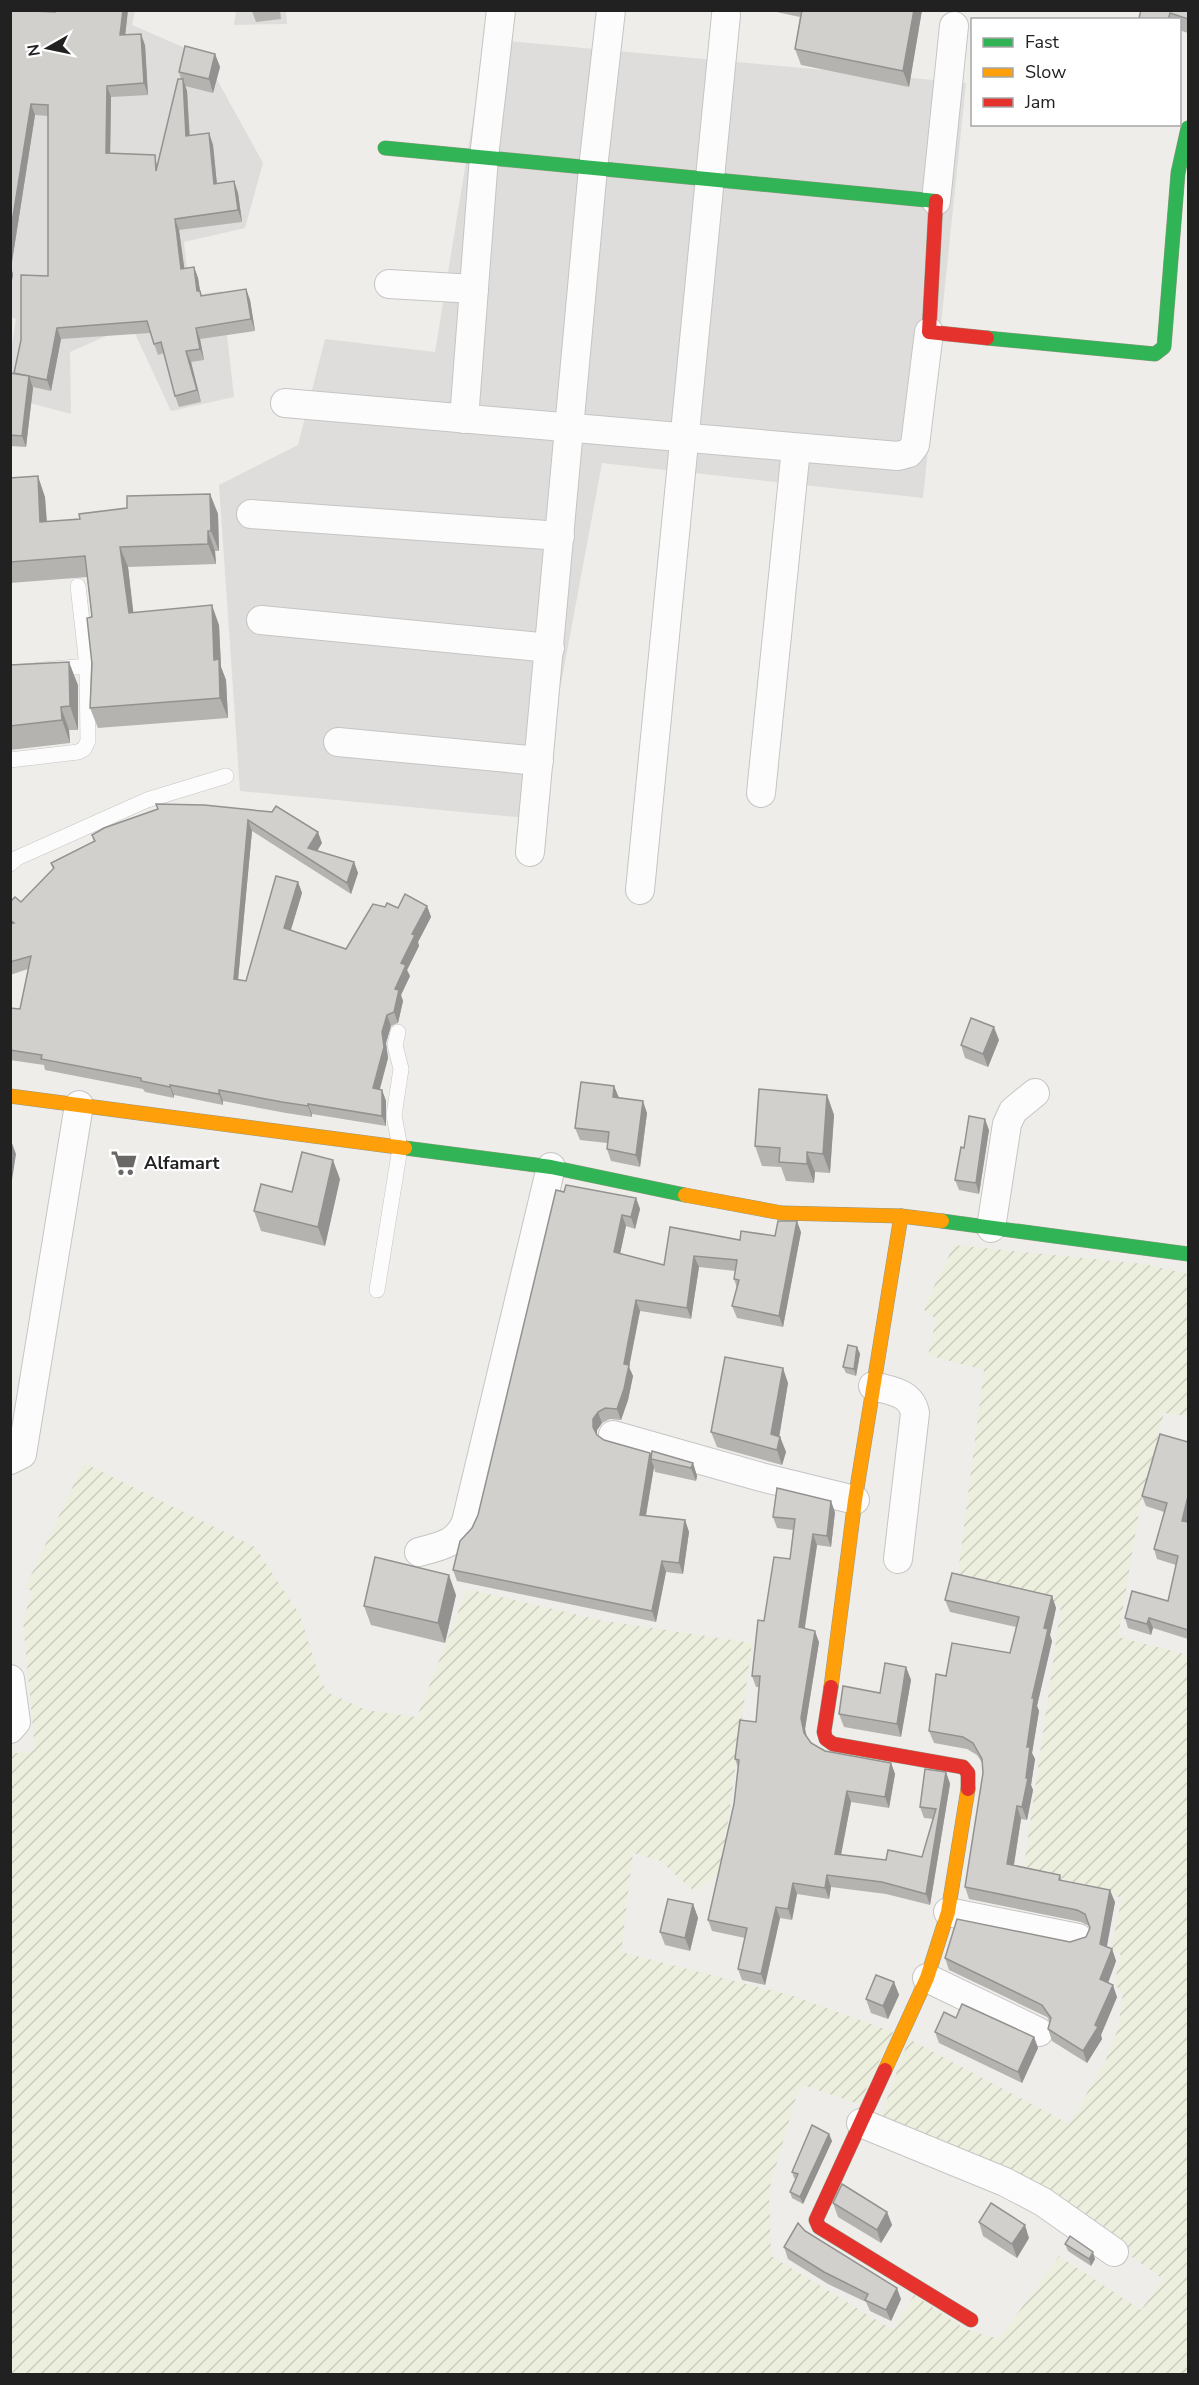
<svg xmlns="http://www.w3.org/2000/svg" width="1199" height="2385" viewBox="0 0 1199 2385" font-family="'Nunito Sans',sans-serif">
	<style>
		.residential { fill: #dedddb }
		.farmland { fill: url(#farmland-furrows) }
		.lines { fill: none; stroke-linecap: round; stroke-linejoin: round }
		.lane-casing { stroke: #c6c5c4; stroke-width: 16 }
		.street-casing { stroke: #c6c5c4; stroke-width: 30 }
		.fast-casing { stroke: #959883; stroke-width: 15 }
		.slow-casing { stroke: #959883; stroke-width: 15 }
		.jam-casing { stroke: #959883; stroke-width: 15 }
		.lane { stroke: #fdfcfc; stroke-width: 15 }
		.street { stroke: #fdfcfc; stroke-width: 28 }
		.fast { stroke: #30b455; stroke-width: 14 }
		.slow { stroke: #ff9f0a; stroke-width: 14 }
		.jam { stroke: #e5322d; stroke-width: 14 }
		.wall { fill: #b5b3b0 }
		.shaded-wall { fill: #939290 }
		.building { fill: #d2d0cd; stroke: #939290; stroke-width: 1.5 }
		.labels { text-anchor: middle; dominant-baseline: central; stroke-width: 4.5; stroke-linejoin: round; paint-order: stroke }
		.poi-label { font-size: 18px; font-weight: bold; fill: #212121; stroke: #fff; text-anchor: start }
	</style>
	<defs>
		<pattern id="farmland-furrows" width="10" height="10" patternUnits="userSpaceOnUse" patternTransform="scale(1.5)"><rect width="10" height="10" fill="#eceede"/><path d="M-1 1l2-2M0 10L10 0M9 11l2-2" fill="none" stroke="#caccbe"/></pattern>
	</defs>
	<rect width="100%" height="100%" fill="#efedea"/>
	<!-- residential -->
	<g class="residential">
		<polygon points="10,11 135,11 132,25 204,56 263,163 245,228 184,242 190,296 222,291 234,397 171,411 131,325 70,352 71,414 11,398 11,351 16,319 10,317"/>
		<polygon points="236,11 286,11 287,24 234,25"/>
		<polygon points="486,39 966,83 923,498 602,463 536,819 240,791 219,485 298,445 325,339 435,352"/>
	</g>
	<!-- farmland -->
	<polygon class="farmland" points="954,1245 1144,1264 1188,1274 1188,1416 1164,1413 1139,1512 1118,1637 1188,1655 1188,2374 11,2374 11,1754 35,1750 23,1621 32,1591 25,1588 84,1463 255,1547 300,1615 321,1682 329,1693 366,1710 417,1717 467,1589 600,1620 752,1643 721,1873 694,1891 659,1860 633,1853 621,1952 793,1996 893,2032 859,2104 803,2085 797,2094 769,2190 771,2256 893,2330 914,2295 965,2329 999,2339 1059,2256 1141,2310 1163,2279 1008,2168 879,2120 909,2039 1069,2124 1105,2062 1118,2029 1123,1993 1114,1984 1121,1955 1111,1949 1122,1898 1024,1866 1061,1605 957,1581 984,1370 928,1355 936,1319 923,1309"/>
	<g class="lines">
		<!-- lane casing -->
		<g class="lane-casing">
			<g id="lane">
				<polyline points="10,673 87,666"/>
				<polyline points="10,760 78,752 84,749 88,741 87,666 78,586"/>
				<polyline points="10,864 17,858 147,800 226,776"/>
				<polyline points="377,1290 400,1148 394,1115 401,1069 395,1045 398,1032"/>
			</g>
		</g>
		<!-- street casing -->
		<g class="street-casing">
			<g id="street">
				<polyline points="936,201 954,26"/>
				<polyline points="389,284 474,289"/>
				<polyline points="285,403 898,456 909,453 915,445 929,332"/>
				<polyline points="464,419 484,157 501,10"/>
				<polyline points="251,514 560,536"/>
				<polyline points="261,620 550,648"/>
				<polyline points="338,742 539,761"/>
				<polyline points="761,793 796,448"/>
				<polyline points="530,852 593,168 611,10"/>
				<polyline points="640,890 726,15"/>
				<polyline points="991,1228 1007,1124 1013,1111 1035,1093"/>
				<path d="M873,1386C891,1391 911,1392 915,1413L898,1559"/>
				<polyline points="613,1435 761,1477 855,1500"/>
				<polyline points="10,1460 22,1454 79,1105"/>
				<path d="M419,1552C441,1546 457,1544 466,1522L551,1167"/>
				<polyline points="10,1679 16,1722 10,1729"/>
				<polyline points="948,1912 1078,1938"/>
				<polyline points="927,1978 1039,2032"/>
				<polyline points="861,2123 1005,2182 1043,2202 1114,2252"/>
			</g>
		</g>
		<!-- fast casing -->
		<g class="fast-casing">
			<g id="fast">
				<polyline points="385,148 936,201"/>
				<polyline points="987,338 1155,354 1164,347 1178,173 1188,128"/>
				<polyline points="405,1148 551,1167 685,1195"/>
				<polyline points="942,1221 1188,1254"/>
			</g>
		</g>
		<!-- slow casing -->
		<g class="slow-casing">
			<g id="slow">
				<polyline points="10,1096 405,1148"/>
				<polyline points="685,1195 782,1213 901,1216 942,1221"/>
				<polyline points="831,1687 855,1500 901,1216"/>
				<polyline points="885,2070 927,1978 948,1912 968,1789"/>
			</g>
		</g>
		<!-- jam casing -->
		<g class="jam-casing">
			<g id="jam">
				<polyline points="936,201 929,332 987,338"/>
				<polyline points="831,1687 824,1732 826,1739 833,1744 963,1767 968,1773 968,1789"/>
				<polyline points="885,2070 816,2220 819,2227 971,2320"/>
			</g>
		</g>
		<!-- lane -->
		<use href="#lane" class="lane"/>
		<!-- street -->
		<use href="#street" class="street"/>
		<!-- fast -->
		<use href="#fast" class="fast"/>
		<!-- slow -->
		<use href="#slow" class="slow"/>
		<!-- jam -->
		<use href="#jam" class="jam"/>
	</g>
	<!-- wall -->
	<g class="wall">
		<polygon points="10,10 55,12 55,10 128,10 125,35 145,45 148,95 111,97 110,153 158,163 181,79 179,72 215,54 220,67 213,93 185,86 187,91 190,136 209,133 213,145 217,184 234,181 238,193 242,222 179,230 184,268 194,267 198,278 200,291 202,296 246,289 250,300 255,331 200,339 204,360 191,362 201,402 179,407 175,396 164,353 158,355 150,333 61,339 51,391 33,387 26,447 10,446 10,373 14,373 48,276 48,116 35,115 11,268 13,274 10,294"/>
		<polygon points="280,10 281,19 256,22 252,11"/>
		<polygon points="767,10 922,10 909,87 801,65 795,49 800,17"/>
		<polygon points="1188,10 1188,33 1179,30 1179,20 1139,20 1139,18"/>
		<polygon points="10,478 45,497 47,522 80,519 127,508 210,494 218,514 219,551 215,551 216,564 128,567 133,613 219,625 221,667 226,680 228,718 98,728 90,708 92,617 87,577 10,583"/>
		<polygon points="10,665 78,685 78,730 69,730 70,743 10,750"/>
		<polygon points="204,805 322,843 317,851 354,862 358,873 351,894 252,831 238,980 246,981 298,882 302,893 291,930 346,949 385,907 398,908 427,906 431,917 418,942 419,946 407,970 410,976 401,995 403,1001 398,1023 391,1026 386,1043 388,1058 380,1089 382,1090 386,1101 386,1126 312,1114 312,1117 286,1113 223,1101 223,1105 174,1095 174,1098 145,1092 143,1089 45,1070 44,1065 10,1060 10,1008 20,1009 28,969 10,975 10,902 21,902 53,869 51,863 94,842 92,835"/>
		<polygon points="999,1040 988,1067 965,1058 961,1045"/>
		<polygon points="614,1086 619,1098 647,1113 640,1167 611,1161 607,1149 607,1143 580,1140 575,1128"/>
		<polygon points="827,1095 834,1115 830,1173 815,1172 814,1183 786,1181 781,1167 762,1166 755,1146"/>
		<polygon points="989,1130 979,1194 959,1190 955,1180 964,1148"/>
		<polygon points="340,1179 325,1246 261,1231 254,1211 292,1192"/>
		<polygon points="564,1192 636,1198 640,1209 635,1229 626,1226 620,1254 664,1265 740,1240 801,1232 783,1327 737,1318 732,1306 737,1288 734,1279 735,1271 699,1267 691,1319 640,1311 629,1367 633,1376 628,1400 621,1420 610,1419 602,1423 597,1430 597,1435 604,1440 650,1453 651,1456 693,1463 697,1476 696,1481 655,1472 654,1467 646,1516 685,1520 689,1532 683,1574 666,1572 656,1622 457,1581 453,1570 478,1515"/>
		<polygon points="857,1347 860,1354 856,1376 846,1373 843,1367"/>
		<polygon points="788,1383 779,1437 780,1437 786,1452 782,1465 717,1447 711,1432"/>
		<polygon points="1160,1434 1188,1522 1188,1639 1153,1628 1151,1635 1128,1628 1125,1618 1168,1601 1176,1565 1157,1559 1154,1549 1164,1512 1146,1506 1142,1496"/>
		<polygon points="835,1512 831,1547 817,1545 805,1628 819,1642 805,1729 807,1737 811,1743 825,1751 891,1763 895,1774 889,1808 851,1802 841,1855 886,1860 922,1857 933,1819 924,1818 920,1807 946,1772 950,1784 930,1905 886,1894 831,1887 829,1899 797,1894 792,1920 780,1918 765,1985 742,1980 738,1969 745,1938 712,1931 708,1920 734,1804 738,1768 735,1759 756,1722 759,1687 756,1687 752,1676 790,1559 793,1530 777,1528 773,1517"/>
		<polygon points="456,1595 445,1643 371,1625 364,1606"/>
		<polygon points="1052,1596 1056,1608 1050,1635 1052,1641 1037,1706 1039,1711 1032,1753 1035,1759 1031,1785 1033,1790 1027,1820 1021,1819 1014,1865 1060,1875 1062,1881 1115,1902 1106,1947 1112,1949 1116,1961 1108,1983 1117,1997 1101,2035 1102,2039 1087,2063 1052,2041 1048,2029 1050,2022 1047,2017 949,1970 945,1958 1070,1942 1086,1937 1090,1928 1089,1926 1081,1922 969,1899 965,1887 983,1773 983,1764 977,1755 967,1749 934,1743 929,1731 1010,1653 1016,1627 950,1612 945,1600"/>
		<polygon points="906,1667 911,1680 901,1737 844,1727 839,1714 880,1693"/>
		<polygon points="693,1904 698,1918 690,1951 665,1945 660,1932"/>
		<polygon points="894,1982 899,1995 888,2019 871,2013 866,1999"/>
		<polygon points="935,2032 1034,2037 1038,2048 1022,2083 939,2043"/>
		<polygon points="829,2134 832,2141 803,2204 792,2198 790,2192 796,2179 794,2178 792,2172"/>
		<polygon points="833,2203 887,2212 892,2225 881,2243 838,2217"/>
		<polygon points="979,2222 1029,2238 1017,2258 983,2236"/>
		<polygon points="805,2231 901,2299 891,2321 870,2311 866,2302 828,2284 788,2259 784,2247"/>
		<polygon points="1065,2244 1095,2259 1091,2266 1068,2251"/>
	</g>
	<!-- shaded-wall -->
	<g class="shaded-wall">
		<polygon points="123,10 128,10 124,46 120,35"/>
		<polygon points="914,10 922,10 909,87 903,71"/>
		<polygon points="141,34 145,45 148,95 144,83"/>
		<polygon points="215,54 220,67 213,93 209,79"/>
		<polygon points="183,79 187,91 190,147 186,136"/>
		<polygon points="107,86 111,97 110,164 106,153"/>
		<polygon points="31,104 35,115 11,268 13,274 10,294 10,235"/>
		<polygon points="209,133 213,145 218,195 214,184"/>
		<polygon points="234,181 238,193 242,222 238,210"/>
		<polygon points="175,219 179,230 186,280 181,269"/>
		<polygon points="194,267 198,278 202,303 197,291"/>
		<polygon points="246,289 250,300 255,331 251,319"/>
		<polygon points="57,328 61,339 51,391 47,380"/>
		<polygon points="196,328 200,339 204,360 200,349"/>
		<polygon points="186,351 191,362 201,402 197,390"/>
		<polygon points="29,376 33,388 26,447 22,436"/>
		<polygon points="38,476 45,497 48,542 40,522"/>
		<polygon points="210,494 218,514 219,551 211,531"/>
		<polygon points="208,531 215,551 216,564 208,544"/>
		<polygon points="120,547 128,567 136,634 129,613"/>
		<polygon points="212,605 219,625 221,667 226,680 228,718 220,698 214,660"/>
		<polygon points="69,662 78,685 78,730 70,706"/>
		<polygon points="61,707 69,730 70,743 62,720"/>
		<polygon points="248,820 252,831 237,990 234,979"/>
		<polygon points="318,832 322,843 312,859 308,848"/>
		<polygon points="354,862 358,873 351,894 347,883"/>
		<polygon points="298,882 302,893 288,939 284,928"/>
		<polygon points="427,906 431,917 418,942 419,946 407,970 410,976 401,995 403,1001 398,1023 394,1012 395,989 401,963 412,934"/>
		<polygon points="387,1015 391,1026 386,1043 388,1058 377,1099 373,1088 382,1032"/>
		<polygon points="994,1027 999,1040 988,1067 983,1054"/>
		<polygon points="170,1085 174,1095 174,1098 170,1087"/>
		<polygon points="614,1086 619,1098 613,1097"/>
		<polygon points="219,1090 223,1101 223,1105 219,1094"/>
		<polygon points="382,1090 386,1101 386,1126 382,1116"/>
		<polygon points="827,1095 834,1115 830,1173 823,1154"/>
		<polygon points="643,1101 647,1113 640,1167 636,1155"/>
		<polygon points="308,1104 312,1114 312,1117 308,1106"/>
		<polygon points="985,1119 989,1130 979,1194 976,1183"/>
		<polygon points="10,1138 16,1154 10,1193"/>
		<polygon points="807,1152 815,1172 814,1183 807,1164"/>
		<polygon points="333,1160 340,1179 325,1246 318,1227"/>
		<polygon points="636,1198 640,1209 635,1229 631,1217"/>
		<polygon points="622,1215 626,1226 618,1263 614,1252"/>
		<polygon points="797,1221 801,1232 783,1327 779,1316"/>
		<polygon points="694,1256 699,1267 691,1319 687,1308"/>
		<polygon points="636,1300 640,1311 629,1367 633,1376 628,1400 621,1420 617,1409 624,1364"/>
		<polygon points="857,1347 860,1354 856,1376 854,1369"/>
		<polygon points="783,1368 788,1383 777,1450 771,1434"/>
		<polygon points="598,1412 602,1423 597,1430 597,1438 593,1427 593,1419"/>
		<polygon points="780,1437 786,1452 782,1465 777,1450"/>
		<polygon points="650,1453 653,1459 651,1459 654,1467 644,1526 640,1515"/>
		<polygon points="693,1463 697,1476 696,1481 691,1468"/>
		<polygon points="1188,1496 1188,1521 1186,1531 1182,1521"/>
		<polygon points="831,1501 835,1512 831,1547 827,1536"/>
		<polygon points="685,1520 689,1532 683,1574 679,1563"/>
		<polygon points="813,1534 817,1545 803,1638 799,1627"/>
		<polygon points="662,1561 666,1572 656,1622 652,1611"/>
		<polygon points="449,1575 456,1595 445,1643 438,1623"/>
		<polygon points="1052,1596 1056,1608 1050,1635 1052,1641 1037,1706 1039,1711 1032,1753 1035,1759 1031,1785 1033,1790 1027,1820 1022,1807 1027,1747 1032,1698 1044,1628"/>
		<polygon points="1149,1618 1153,1628 1151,1635 1147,1624"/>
		<polygon points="815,1631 819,1642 805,1729 808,1744 804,1733 801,1718"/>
		<polygon points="906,1667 911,1680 901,1737 897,1724"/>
		<polygon points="891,1763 895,1774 889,1808 885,1797"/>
		<polygon points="946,1772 950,1784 930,1905 926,1894"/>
		<polygon points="847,1791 851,1802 839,1865 835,1854"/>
		<polygon points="1017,1806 1021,1819 1012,1876 1007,1864"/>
		<polygon points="827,1875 831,1887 829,1899 825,1888"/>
		<polygon points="793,1883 797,1894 792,1920 788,1909"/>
		<polygon points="1110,1890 1115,1902 1105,1957 1100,1944"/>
		<polygon points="693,1904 698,1918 690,1951 685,1938"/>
		<polygon points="776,1907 780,1918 765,1985 761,1974"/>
		<polygon points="1112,1949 1116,1961 1105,1991 1100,1979"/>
		<polygon points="894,1982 899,1995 888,2019 883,2006"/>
		<polygon points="1113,1985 1117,1997 1101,2035 1102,2039 1087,2063 1083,2051"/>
		<polygon points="1034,2037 1038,2048 1022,2083 1018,2072"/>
		<polygon points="829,2134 832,2141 803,2204 800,2197"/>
		<polygon points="887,2212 892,2225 881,2243 877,2230"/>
		<polygon points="1025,2225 1029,2238 1017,2258 1012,2244"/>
		<polygon points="1093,2252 1095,2259 1091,2266 1089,2259"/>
		<polygon points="897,2288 901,2299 891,2321 886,2310"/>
	</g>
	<!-- building -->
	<g class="building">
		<polygon points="10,10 55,12 55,10 123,10 120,35 141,34 144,83 107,86 106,153 155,155 156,171 178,79 183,79 186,136 209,133 214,184 234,181 238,210 175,219 181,269 194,267 197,291 200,291 201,296 246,289 251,319 196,328 200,349 186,351 197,390 175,396 161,342 154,344 147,321 57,328 47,380 14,373 21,340 21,275 48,276 48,105 31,104 10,235"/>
		<polygon points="802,10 914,10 903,71 795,49"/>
		<polygon points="1141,10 1188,10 1188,19 1170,13 1168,20 1145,20 1139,18"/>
		<polygon points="185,46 215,54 209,79 179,72"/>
		<polygon points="10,373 29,376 22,436 10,435"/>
		<polygon points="38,476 40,522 80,519 79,514 127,508 127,496 210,494 211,531 208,531 208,544 120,547 129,613 212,605 214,660 219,659 220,698 90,708 92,664 87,618 92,617 85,556 10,562 10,478"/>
		<polygon points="69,662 70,706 61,707 62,720 10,726 10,665"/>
		<polygon points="156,804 204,805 272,812 276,806 318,832 308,848 354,862 347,883 248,820 234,979 246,981 276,876 298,882 284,928 346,949 373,904 385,907 387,903 398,908 405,894 427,906 412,934 415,935 401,963 406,965 395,989 399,990 394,1012 387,1015 382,1032 384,1047 373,1088 382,1090 382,1116 308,1104 308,1106 282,1102 219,1090 219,1094 170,1085 170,1087 141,1081 141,1078 41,1059 42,1055 10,1050 10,1008 20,1009 31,956 10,962 10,924 14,923 10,920 10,902 15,897 21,902 54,868 51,863 95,841 92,835 104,828 158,809"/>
		<polygon points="971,1018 994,1027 983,1054 961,1045"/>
		<polygon points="581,1082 614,1086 613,1097 643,1101 636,1155 607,1149 609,1132 575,1128"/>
		<polygon points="759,1089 827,1095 823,1154 807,1152 807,1164 779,1162 780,1148 755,1146"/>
		<polygon points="969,1116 985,1119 976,1183 955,1180 961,1147 964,1148"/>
		<polygon points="302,1152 333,1160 318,1227 254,1211 261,1184 292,1192"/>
		<polygon points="566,1185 636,1198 631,1217 622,1215 614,1252 664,1265 670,1227 740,1240 741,1231 775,1236 778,1221 797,1221 779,1316 732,1306 739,1280 734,1279 737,1260 694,1256 687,1308 636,1300 624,1364 629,1365 624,1389 617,1409 605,1408 598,1412 593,1419 593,1427 597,1435 604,1440 650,1453 640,1515 685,1520 679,1563 662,1561 652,1611 453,1570 460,1541 472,1528 478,1515 556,1190 564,1192"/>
		<polygon points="848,1345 857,1347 854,1369 843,1367"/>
		<polygon points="725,1357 783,1368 771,1434 780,1437 777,1450 711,1432"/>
		<polygon points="1160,1434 1188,1442 1188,1496 1182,1521 1188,1522 1188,1630 1149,1618 1147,1624 1125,1618 1132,1591 1168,1601 1178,1556 1154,1549 1167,1503 1142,1496"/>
		<polygon points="652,1451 693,1463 691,1468 651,1459"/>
		<polygon points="777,1488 831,1501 827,1536 813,1534 799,1627 815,1631 801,1718 804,1733 811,1743 825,1751 891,1763 885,1797 847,1791 835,1854 886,1860 888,1850 922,1857 936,1809 920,1807 925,1769 946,1772 926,1894 882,1882 827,1875 825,1888 793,1883 788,1909 776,1907 761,1974 738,1969 747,1928 708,1920 734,1804 739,1760 735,1759 740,1720 756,1722 760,1676 752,1676 758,1620 764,1621 774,1557 790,1559 795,1519 773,1517"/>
		<polygon points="375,1557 449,1575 438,1623 364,1606"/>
		<polygon points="952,1573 1052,1596 1044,1628 1048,1629 1032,1698 1034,1698 1027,1747 1030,1747 1026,1778 1028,1778 1022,1807 1017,1806 1007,1864 1060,1875 1059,1880 1110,1890 1100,1944 1112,1949 1100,1979 1113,1985 1095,2025 1098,2027 1083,2051 1048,2029 1051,2018 1042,2005 945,1958 957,1919 1070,1942 1086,1937 1090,1928 1085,1914 1077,1910 965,1887 983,1773 982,1759 973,1743 963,1737 929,1731 936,1674 946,1676 952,1643 1010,1653 1019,1617 945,1600"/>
		<polygon points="885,1663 906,1667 897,1724 839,1714 843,1686 880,1693"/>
		<polygon points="668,1899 693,1904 685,1938 660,1932"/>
		<polygon points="876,1975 894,1982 883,2006 866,1999"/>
		<polygon points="962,2004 1034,2037 1018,2072 935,2032 944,2012 956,2018"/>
		<polygon points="812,2125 829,2134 800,2197 790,2192 798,2174 792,2172"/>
		<polygon points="842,2184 887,2212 877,2230 833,2203"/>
		<polygon points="991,2203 1025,2225 1012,2244 979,2222"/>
		<polygon points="798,2223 805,2231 897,2288 886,2310 865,2300 868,2294 824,2272 784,2247"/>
		<polygon points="1070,2236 1093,2252 1089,2259 1065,2244"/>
	</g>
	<!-- icons -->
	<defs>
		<g id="supermarket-bare" transform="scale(2.07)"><path d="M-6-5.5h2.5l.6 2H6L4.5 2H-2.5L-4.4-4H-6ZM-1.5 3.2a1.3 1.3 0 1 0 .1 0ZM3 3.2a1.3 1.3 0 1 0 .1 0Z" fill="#696867" stroke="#fff" stroke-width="2.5" paint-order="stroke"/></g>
	</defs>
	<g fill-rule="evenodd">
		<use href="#supermarket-bare" x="124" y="1163"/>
	</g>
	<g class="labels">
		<!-- poi labels -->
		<g class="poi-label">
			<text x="144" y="1163">Alfamart</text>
		</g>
	</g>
	<!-- border -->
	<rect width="1199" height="2385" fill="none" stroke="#212121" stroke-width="24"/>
	<!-- legend -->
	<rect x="971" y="18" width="210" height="108" fill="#ffffff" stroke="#a6a6a6" stroke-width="1.5"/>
	<rect x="983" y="38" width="30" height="9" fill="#30b455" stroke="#a6a6a6" stroke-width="1.5"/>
	<text x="1025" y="48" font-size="18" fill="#212121">Fast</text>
	<rect x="983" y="68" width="30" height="9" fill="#ff9f0a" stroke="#a6a6a6" stroke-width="1.5"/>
	<text x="1025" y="78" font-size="18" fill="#212121">Slow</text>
	<rect x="983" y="98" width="30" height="9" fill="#e5322d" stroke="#a6a6a6" stroke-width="1.5"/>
	<text x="1025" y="108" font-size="18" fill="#212121">Jam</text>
	<!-- north arrow -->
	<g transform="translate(48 48) rotate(261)" stroke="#ffffff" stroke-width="4.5" paint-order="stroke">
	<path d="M0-4.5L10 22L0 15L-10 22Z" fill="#212121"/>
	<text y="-9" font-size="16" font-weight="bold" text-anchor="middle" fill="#212121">N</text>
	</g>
</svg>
